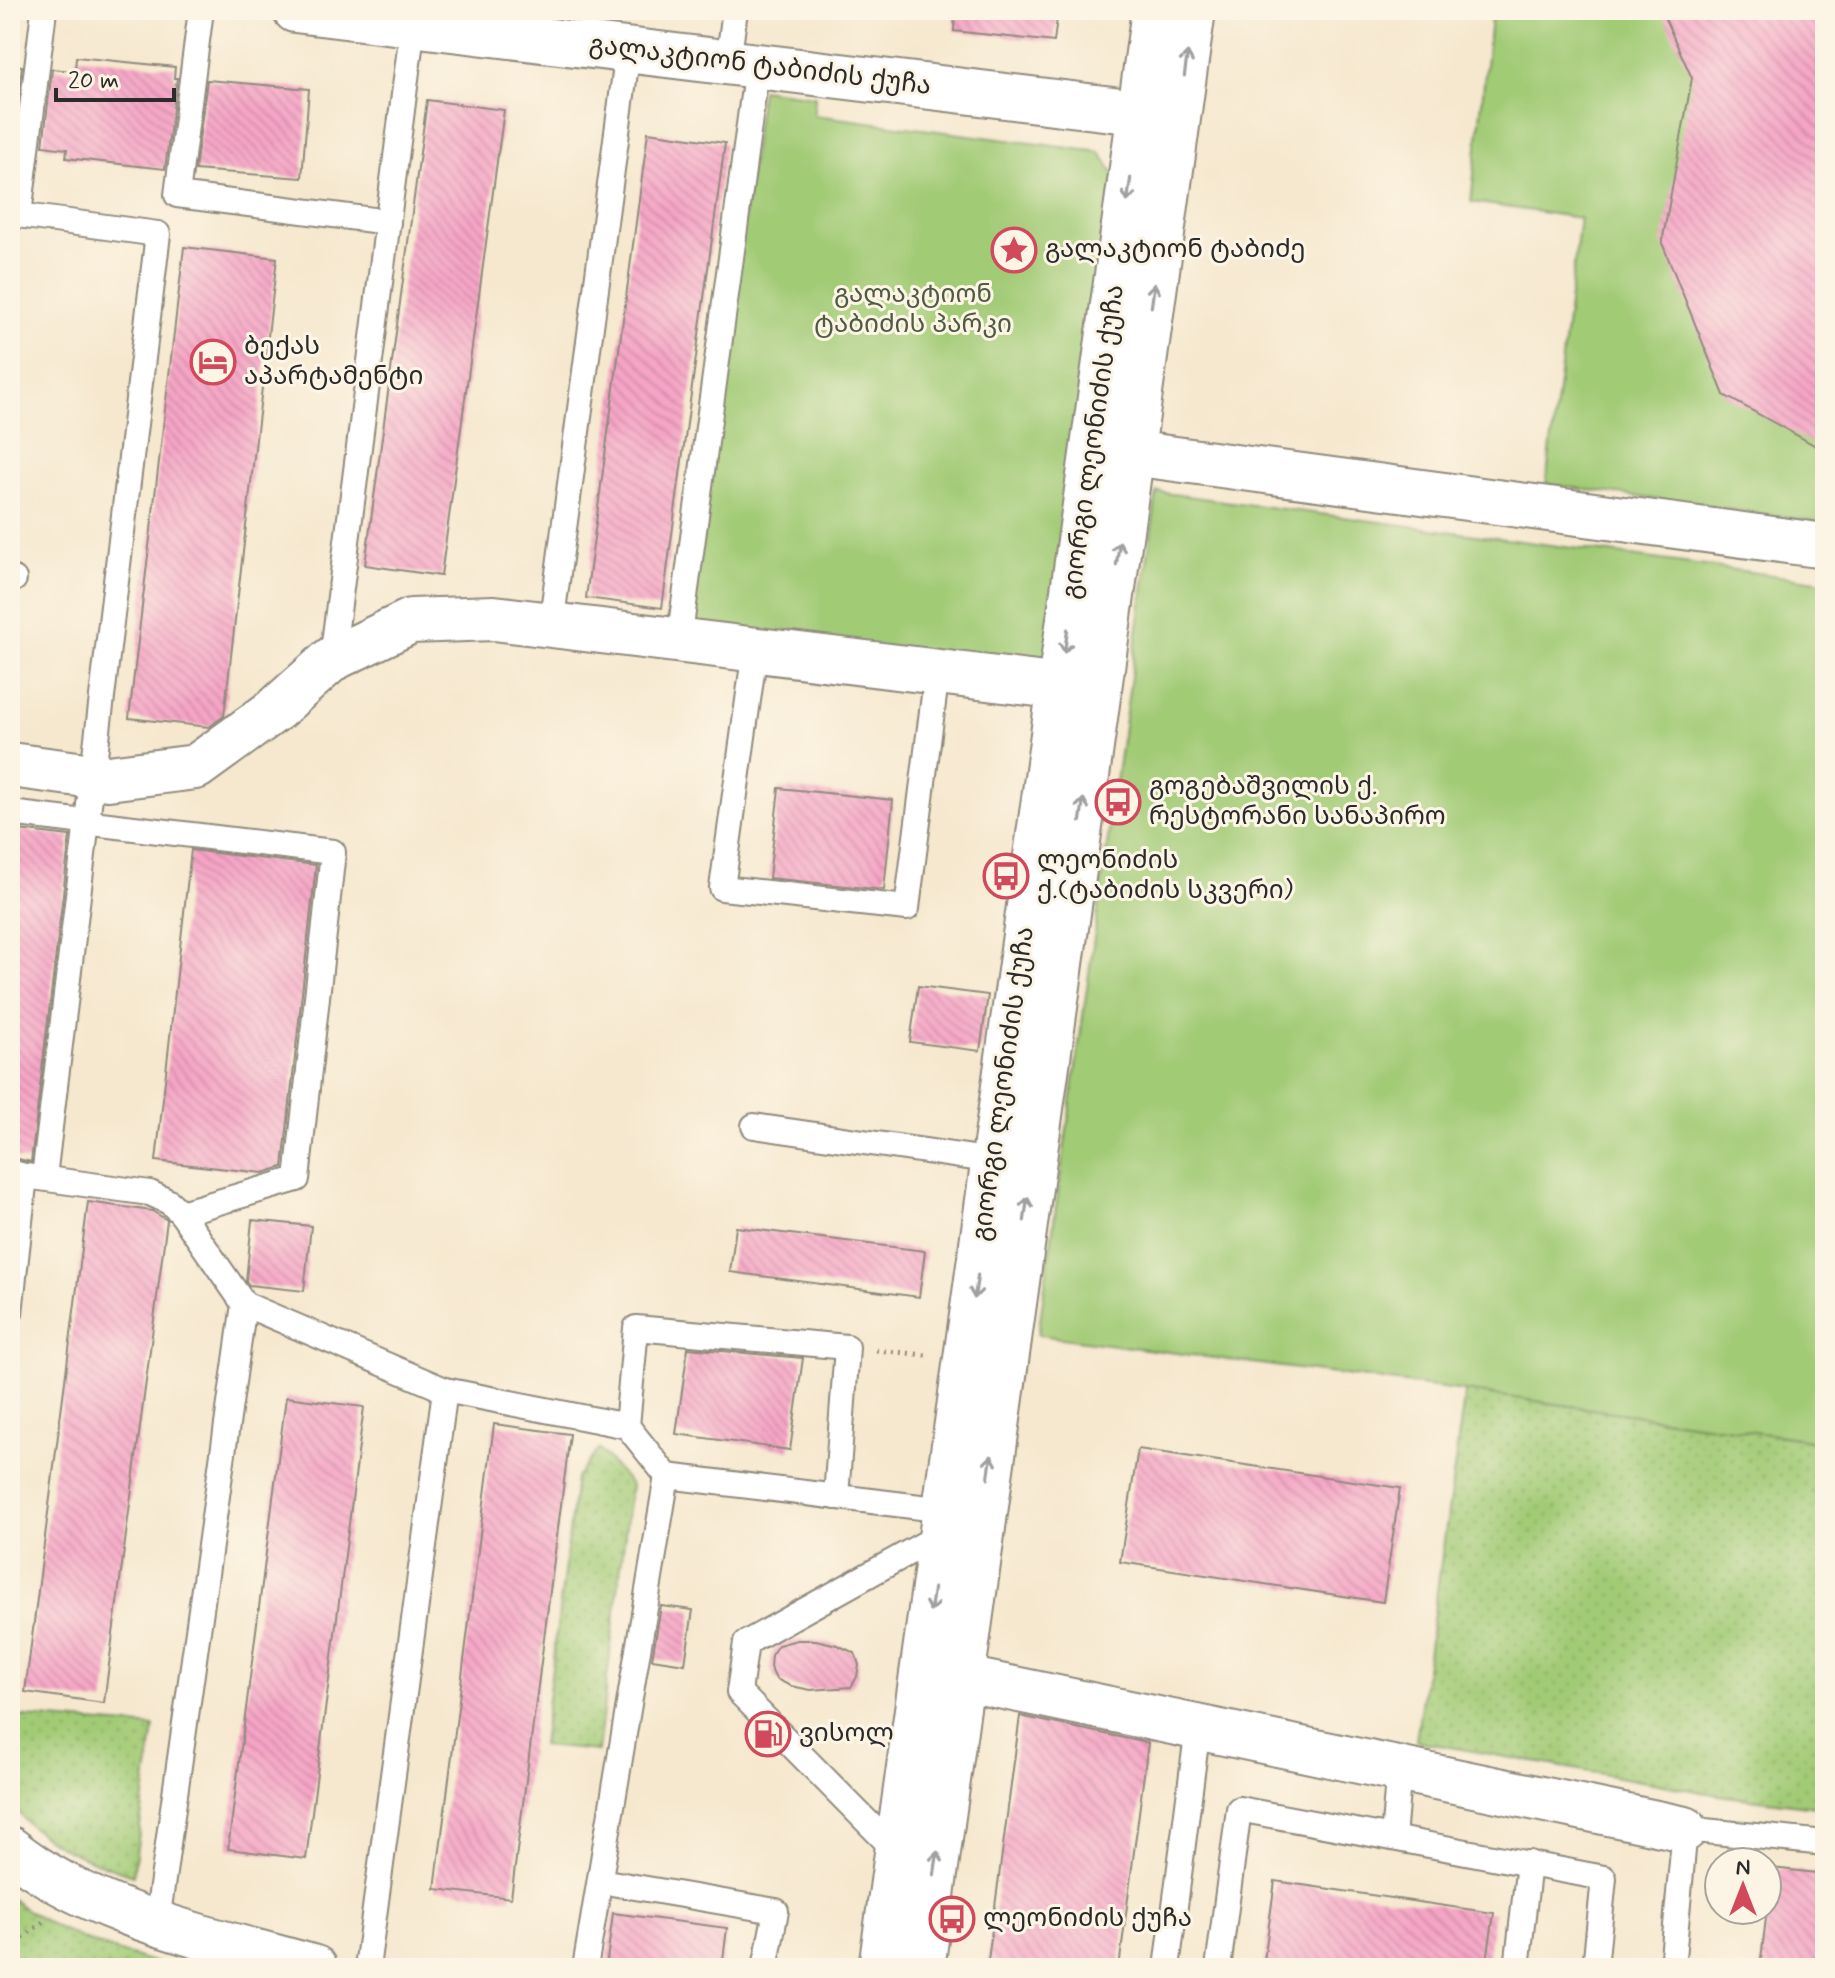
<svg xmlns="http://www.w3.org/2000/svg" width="1835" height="1978" viewBox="0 0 1835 1978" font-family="Mynerve,'Noto Sans Georgian',sans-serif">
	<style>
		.grass { fill: url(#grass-dots); stroke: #667b50; stroke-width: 2 }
		.park { fill: #a2cb76; stroke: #667b50; stroke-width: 2 }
		.building { fill: url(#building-back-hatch) }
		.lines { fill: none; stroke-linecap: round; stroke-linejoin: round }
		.lane-casing { stroke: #908a7d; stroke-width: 28 }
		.street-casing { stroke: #908a7d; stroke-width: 48 }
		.secondary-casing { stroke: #908a7d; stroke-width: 48 }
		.path { stroke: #908a7d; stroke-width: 5; stroke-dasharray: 2 6; stroke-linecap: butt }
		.lane { stroke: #fff; stroke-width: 24 }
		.street { stroke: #fff; stroke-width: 44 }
		.secondary { stroke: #fff; stroke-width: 44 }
		.oneway { stroke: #a0a0a0 }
		.labels { text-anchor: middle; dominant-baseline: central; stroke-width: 6; stroke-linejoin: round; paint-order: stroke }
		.street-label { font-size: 26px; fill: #2b2b2b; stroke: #fcf5e5 }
		.poi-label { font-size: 26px; fill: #2b2b2b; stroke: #fcf5e5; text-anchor: start }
		.park-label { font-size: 26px; fill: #4f5b42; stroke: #fcf5e5 }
	</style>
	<defs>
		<pattern id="grass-dots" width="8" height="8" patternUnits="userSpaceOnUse" patternTransform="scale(2)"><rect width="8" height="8" fill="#a2cb76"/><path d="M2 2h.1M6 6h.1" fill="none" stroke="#8cae66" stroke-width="1.8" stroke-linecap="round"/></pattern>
		<pattern id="building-back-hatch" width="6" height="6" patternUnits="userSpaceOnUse" patternTransform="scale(2)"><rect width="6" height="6" fill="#f5a4c5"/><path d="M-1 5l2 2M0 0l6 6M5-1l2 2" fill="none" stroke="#d28da9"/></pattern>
	</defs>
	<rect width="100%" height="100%" fill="#fcf5e5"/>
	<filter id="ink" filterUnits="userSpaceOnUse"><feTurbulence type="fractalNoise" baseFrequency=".0125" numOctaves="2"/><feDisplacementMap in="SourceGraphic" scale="16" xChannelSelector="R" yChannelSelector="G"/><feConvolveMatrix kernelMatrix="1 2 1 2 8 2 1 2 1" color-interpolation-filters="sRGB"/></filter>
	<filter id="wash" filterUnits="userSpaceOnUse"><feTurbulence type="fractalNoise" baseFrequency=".006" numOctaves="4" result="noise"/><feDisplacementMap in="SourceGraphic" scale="32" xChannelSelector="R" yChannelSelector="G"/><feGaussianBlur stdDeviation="1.8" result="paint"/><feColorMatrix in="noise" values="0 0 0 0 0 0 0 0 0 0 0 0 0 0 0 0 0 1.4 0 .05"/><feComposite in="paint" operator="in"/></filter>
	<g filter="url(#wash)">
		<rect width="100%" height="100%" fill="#f6e8cf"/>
		<!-- grass -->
		<g class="grass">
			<polygon points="1465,1391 1825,1442 1825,1808 1725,1796 1416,1741"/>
			<polygon points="599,1449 631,1485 598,1751 542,1746 576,1478"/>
			<path d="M13,1716L154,1727L133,1875C95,1862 25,1841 11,1797C5,1776 11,1739 13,1716Z"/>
			<path d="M10,1898C60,1937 114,1950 173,1968H31L10,1953Z"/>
		</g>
		<!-- park -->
		<g class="park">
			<polygon points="1492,10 1825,10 1825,523 1546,484 1580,218 1471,202"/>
			<polygon points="761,89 815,96 814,115 1100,152 1114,174 1044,673 689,632"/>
			<polygon points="1157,492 1825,582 1825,1442 1465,1391 1038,1335"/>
		</g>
		<g id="blocks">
			<!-- building -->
			<g class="building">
				<polygon points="955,10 1058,10 1054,42 954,31"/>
				<polygon points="1661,10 1825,10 1825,451 1724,395 1662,243 1692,78"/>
				<polygon points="76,57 175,67 174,78 177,78 165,169 66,158 67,149 43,146 52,69 75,71"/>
				<polygon points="10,64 22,66 13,143 10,143"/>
				<polygon points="207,80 309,89 302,178 195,170"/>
				<polygon points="427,100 504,110 441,576 365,565"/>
				<polygon points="648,132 725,143 662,608 586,598"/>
				<polygon points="184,247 277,258 224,716 209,727 129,718"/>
				<polygon points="779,788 893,800 884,890 769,878"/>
				<polygon points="10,829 70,836 31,1162 10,1157"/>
				<polygon points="191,850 316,865 283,1167 263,1173 156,1161"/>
				<polygon points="918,986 988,995 980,1051 910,1042"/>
				<polygon points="88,1202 152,1211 167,1220 104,1703 25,1692"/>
				<polygon points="252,1220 311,1226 304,1291 249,1285 246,1281"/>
				<polygon points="736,1227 925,1251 919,1297 730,1272"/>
				<polygon points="688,1348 803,1358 790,1450 676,1434"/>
				<polygon points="286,1397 364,1407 306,1859 228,1849"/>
				<polygon points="494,1424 570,1434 511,1898 435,1889"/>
				<polygon points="1138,1449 1400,1488 1383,1602 1120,1562"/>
				<polygon points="661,1606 693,1610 685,1664 652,1659"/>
				<polygon points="797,1640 816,1640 837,1645 855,1653 859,1665 857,1677 851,1687 811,1690 791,1686 776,1679 770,1667 771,1655 778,1645"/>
				<polygon points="1020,1716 1148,1743 1119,1968 987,1968"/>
				<polygon points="1772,1868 1825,1874 1825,1968 1760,1968"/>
				<polygon points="1275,1881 1494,1913 1486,1968 1263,1968"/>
				<polygon points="613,1913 727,1928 722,1968 606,1968"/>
			</g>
		</g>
	</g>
	<g filter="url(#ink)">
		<use href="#blocks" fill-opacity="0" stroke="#908a7d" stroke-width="2"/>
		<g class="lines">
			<!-- lane casing -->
			<g class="lane-casing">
				<g id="lane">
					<polyline points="201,10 177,195 388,222"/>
					<polyline points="728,63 735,10"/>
					<polyline points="10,214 158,234 44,1177"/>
					<polyline points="19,215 44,10"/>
					<polyline points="10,579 14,579"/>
					<polyline points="551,626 628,50"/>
					<polyline points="679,641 757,66"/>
					<polyline points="755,650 722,888 907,908 937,672"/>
					<polyline points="332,659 413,24"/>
					<polyline points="10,813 333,852 297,1179 181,1213"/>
					<polyline points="754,1126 994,1161"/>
					<polyline points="10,1172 25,1176 150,1193 169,1202 181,1213 244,1304 445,1390 627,1426 667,1476 953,1511"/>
					<polyline points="10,1313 25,1176"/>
					<polyline points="627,1426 636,1328 847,1347 836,1497"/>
					<polyline points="1393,1838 1399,1768"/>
					<polyline points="897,1852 739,1692 746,1643 942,1534"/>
					<polyline points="600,1881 776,1911 765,1968"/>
					<polyline points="157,1922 244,1304"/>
					<polyline points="367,1968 445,1390"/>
					<polyline points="585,1968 667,1476"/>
					<polyline points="1167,1968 1198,1727"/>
					<polyline points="1218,1968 1239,1809 1604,1878 1595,1968"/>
					<polyline points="1517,1968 1529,1863"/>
					<polyline points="1672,1968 1685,1829 1825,1843"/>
				</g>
			</g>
			<!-- street casing -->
			<g class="street-casing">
				<g id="street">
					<polyline points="1131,453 1825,546"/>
					<polyline points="10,765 108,778 196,767 276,709 332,659 411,621 494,618 1095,691"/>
					<polyline points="961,1678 1685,1829"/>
					<path d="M10,1849C92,1916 214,1939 315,1968"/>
				</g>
			</g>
			<!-- secondary casing -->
			<g class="secondary-casing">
				<g id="secondary">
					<polyline points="295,10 1170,116"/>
					<polyline points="881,1968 1154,10"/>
					<polyline points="922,1968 1193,10"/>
				</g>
			</g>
			<!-- path -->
			<g class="path">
				<polyline points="876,1350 926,1355"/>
				<polyline points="10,1948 44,1921"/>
			</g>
			<!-- lane -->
			<use href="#lane" class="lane"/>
			<!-- street -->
			<use href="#street" class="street"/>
			<!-- secondary -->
			<use href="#secondary" class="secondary"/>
		</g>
		<!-- one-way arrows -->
		<defs><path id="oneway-shaft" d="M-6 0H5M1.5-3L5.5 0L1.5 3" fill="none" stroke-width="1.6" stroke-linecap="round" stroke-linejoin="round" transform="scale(2)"/></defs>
		<g class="oneway">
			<use href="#oneway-shaft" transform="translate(1186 64) rotate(-82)"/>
			<use href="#oneway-shaft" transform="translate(1129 190) rotate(98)"/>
			<use href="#oneway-shaft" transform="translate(1153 295) rotate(-82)"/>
			<use href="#oneway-shaft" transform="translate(1118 553) rotate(-82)"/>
			<use href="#oneway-shaft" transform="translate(1066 641) rotate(98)"/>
			<use href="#oneway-shaft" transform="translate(1082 810) rotate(-82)"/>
			<use href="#oneway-shaft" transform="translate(1026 1209) rotate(-82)"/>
			<use href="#oneway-shaft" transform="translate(976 1287) rotate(98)"/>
			<use href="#oneway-shaft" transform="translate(990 1467) rotate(-82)"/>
			<use href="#oneway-shaft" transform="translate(932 1600) rotate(98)"/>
			<use href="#oneway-shaft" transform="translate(936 1863) rotate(-82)"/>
		</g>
	</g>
	<!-- icons -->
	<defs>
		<g id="sight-ring" transform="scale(2.3)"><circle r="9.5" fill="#fcf5e5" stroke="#d1495b" stroke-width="1.5"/><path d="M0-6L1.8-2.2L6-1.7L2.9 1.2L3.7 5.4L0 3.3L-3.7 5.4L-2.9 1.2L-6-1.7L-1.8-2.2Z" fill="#d1495b"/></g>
		<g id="hotel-ring" transform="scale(2.3)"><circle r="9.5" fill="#fcf5e5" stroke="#d1495b" stroke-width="1.5"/><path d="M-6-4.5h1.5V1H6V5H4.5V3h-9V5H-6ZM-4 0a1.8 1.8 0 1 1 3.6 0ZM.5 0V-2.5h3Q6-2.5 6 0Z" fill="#d1495b"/></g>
		<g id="bus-ring" transform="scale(2.3)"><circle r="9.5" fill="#fcf5e5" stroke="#d1495b" stroke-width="1.5"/><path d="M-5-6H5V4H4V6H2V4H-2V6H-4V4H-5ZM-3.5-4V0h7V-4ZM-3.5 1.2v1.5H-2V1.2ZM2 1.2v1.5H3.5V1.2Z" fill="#d1495b"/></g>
		<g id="fuel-ring" transform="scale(2.3)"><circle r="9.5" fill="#fcf5e5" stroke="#d1495b" stroke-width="1.5"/><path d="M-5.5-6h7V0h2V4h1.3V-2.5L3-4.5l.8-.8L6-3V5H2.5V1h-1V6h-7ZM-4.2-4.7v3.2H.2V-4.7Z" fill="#d1495b"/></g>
	</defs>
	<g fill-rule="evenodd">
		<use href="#sight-ring" x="1014" y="250"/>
		<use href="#hotel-ring" x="213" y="362"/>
		<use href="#bus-ring" x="1118" y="802"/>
		<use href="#bus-ring" x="1006" y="876"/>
		<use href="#fuel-ring" x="768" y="1734"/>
		<use href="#bus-ring" x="952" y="1919"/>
	</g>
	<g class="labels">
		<!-- street labels -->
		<g class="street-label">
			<text transform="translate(760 66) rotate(7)">გალაკტიონ ტაბიძის ქუჩა</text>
			<text transform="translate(1094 442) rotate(-82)">გიორგი ლეონიძის ქუჩა</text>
			<text transform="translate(1004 1084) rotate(-82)">გიორგი ლეონიძის ქუჩა</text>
		</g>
		<!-- poi labels -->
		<g class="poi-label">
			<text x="1045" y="250">გალაკტიონ ტაბიძე</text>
			<text x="244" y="347">ბექას<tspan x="244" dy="30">აპარტამენტი</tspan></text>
			<text x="1149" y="787">გოგებაშვილის ქ.<tspan x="1149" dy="30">რესტორანი სანაპირო</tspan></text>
			<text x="1037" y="861">ლეონიძის<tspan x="1037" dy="30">ქ.(ტაბიძის სკვერი)</tspan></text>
			<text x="799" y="1734">ვისოლ</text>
			<text x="983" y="1919">ლეონიძის ქუჩა</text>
		</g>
		<!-- park labels -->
		<g class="park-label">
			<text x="913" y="295">გალაკტიონ<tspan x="913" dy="30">ტაბიძის პარკი</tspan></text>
		</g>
	</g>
	<!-- margin -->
	<rect width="1835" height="1978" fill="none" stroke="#fcf5e5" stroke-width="40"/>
	<!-- north arrow -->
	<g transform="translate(1743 1886)"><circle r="38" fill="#fcf5e5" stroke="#a8a49b" stroke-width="2"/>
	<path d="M0-6L14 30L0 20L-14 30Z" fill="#d1495b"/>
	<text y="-12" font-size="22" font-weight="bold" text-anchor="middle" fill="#2b2b2b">N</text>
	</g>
	<!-- scale -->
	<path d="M56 88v12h118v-12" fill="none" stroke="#2b2b2b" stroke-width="4"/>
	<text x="68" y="88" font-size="24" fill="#2b2b2b" stroke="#fcf5e5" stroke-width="6" paint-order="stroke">20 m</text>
</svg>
